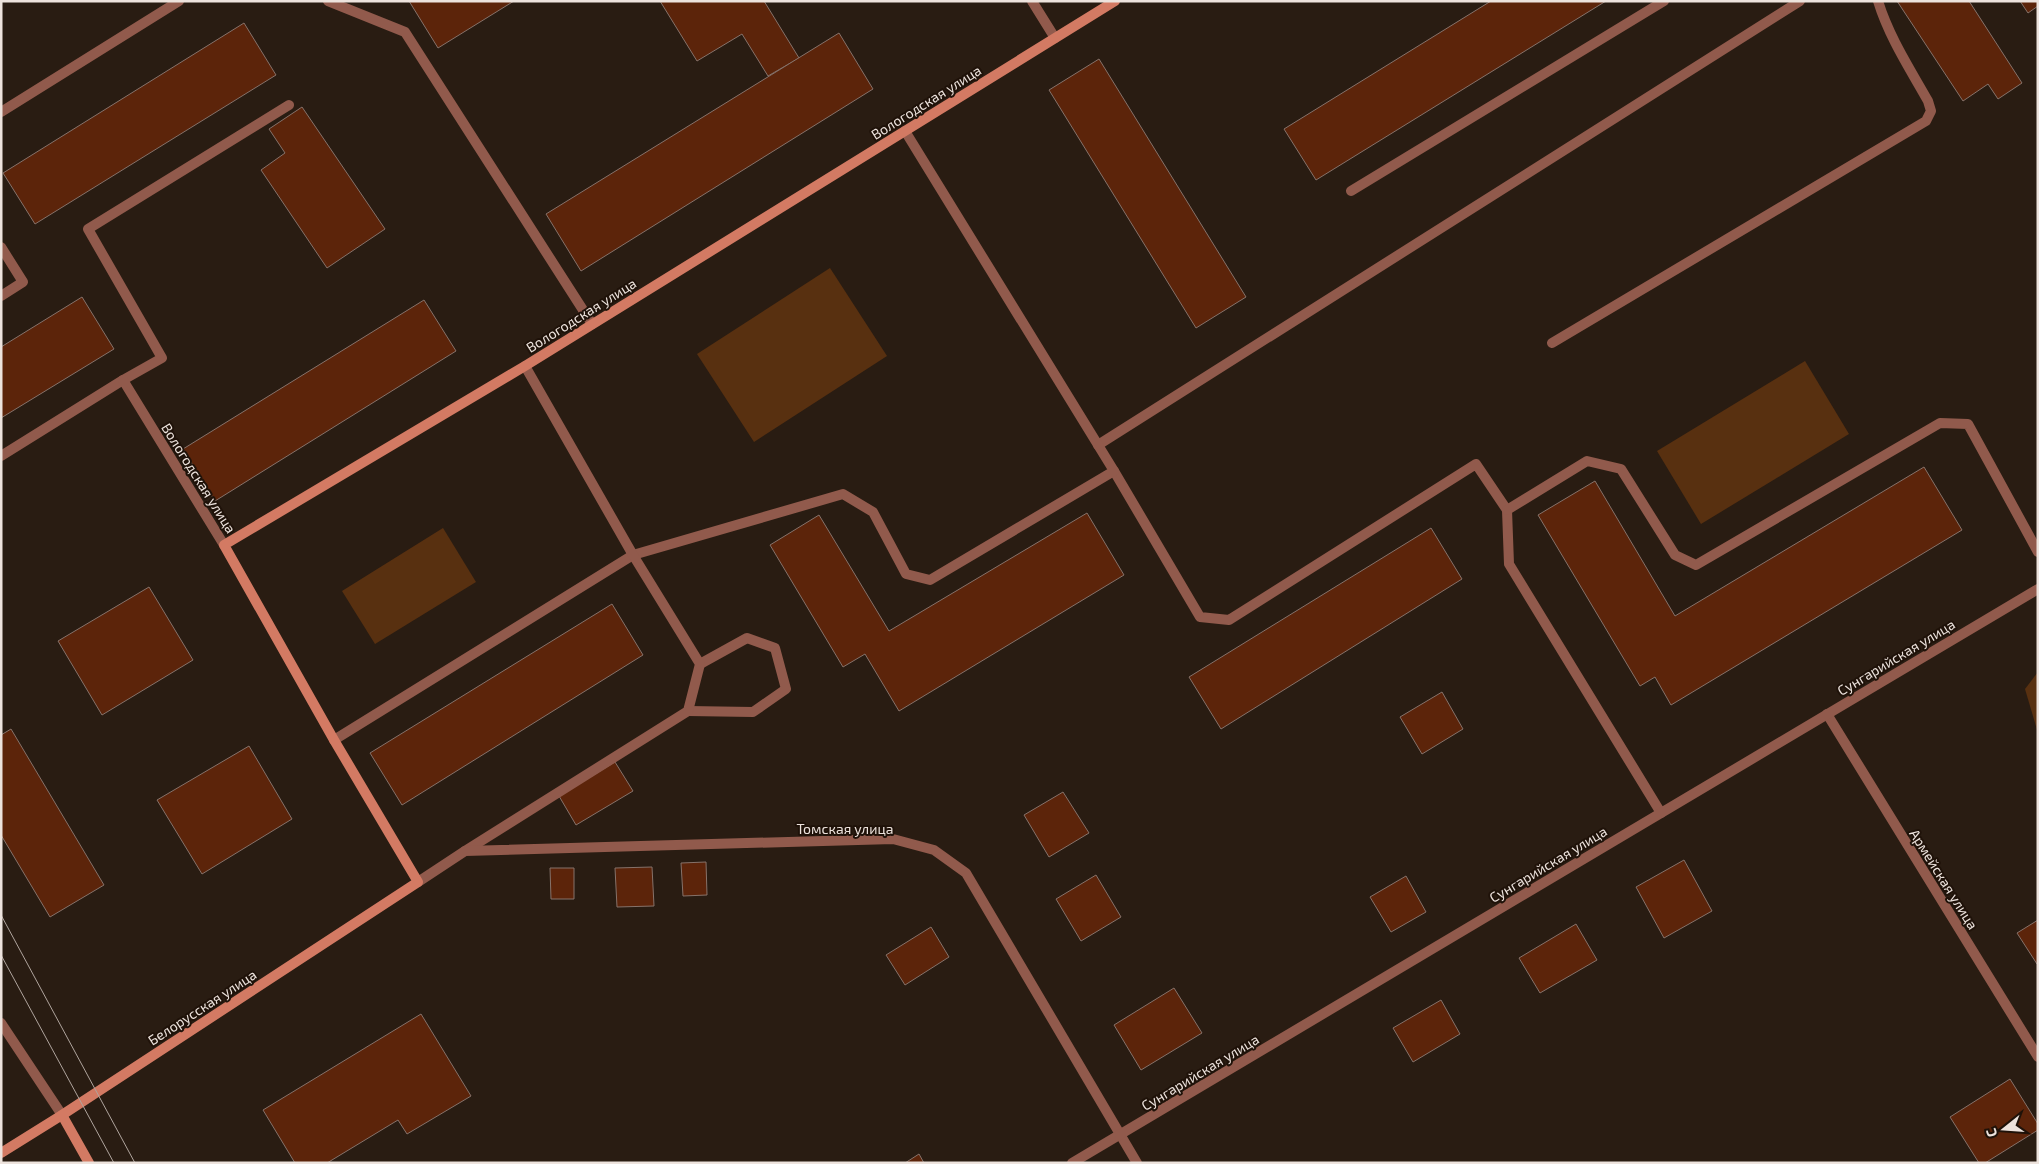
<svg xmlns="http://www.w3.org/2000/svg" width="2039" height="1164" viewBox="0 0 2039 1164" font-family="'Exo 2',sans-serif">
	<style>
		.green { fill: #583010 }
		.building { fill: #5c240a; stroke: #86726a }
		.lines { fill: none; stroke-linecap: round; stroke-linejoin: round }
		.lane { stroke: #915a4c; stroke-width: 10 }
		.street { stroke: #915a4c; stroke-width: 10 }
		.secondary { stroke: #d37a63; stroke-width: 10 }
		.tram { stroke: #b0a59e; stroke-width: 1 }
		.labels { text-anchor: middle; dominant-baseline: central; stroke-width: 4; stroke-linejoin: round; paint-order: stroke }
		.street-label { font-size: 14px; fill: #ede3dd; stroke: #1f1209 }
	</style>
	<rect width="100%" height="100%" fill="#291c12"/>
	<!-- green -->
	<g class="green">
		<polygon points="830,268 887,356 754,442 697,354"/>
		<polygon points="1805,361 1849,434 1701,524 1657,451"/>
		<polygon points="443,528 476,582 375,644 342,591"/>
		<polygon points="2038,672 2038,733 2025,689"/>
	</g>
	<!-- building -->
	<g class="building">
		<polygon points="409,1 514,1 438,48"/>
		<polygon points="660,1 764,1 799,58 768,76 742,34 697,61"/>
		<polygon points="1491,1 1606,1 1316,180 1284,129"/>
		<polygon points="1897,1 1969,1 2022,83 1998,99 1988,84 1963,101"/>
		<polygon points="2020,1 2038,1 2038,6 2028,13"/>
		<polygon points="244,23 276,75 35,224 3,173"/>
		<polygon points="839,33 873,89 581,271 546,214"/>
		<polygon points="1099,59 1246,297 1196,328 1049,90"/>
		<polygon points="302,107 385,229 327,268 261,170 285,153 269,129"/>
		<polygon points="82,297 114,349 1,418 1,347"/>
		<polygon points="424,300 456,351 215,501 183,449"/>
		<polygon points="1924,467 1962,530 1671,705 1655,677 1640,686 1538,515 1595,481 1675,616"/>
		<polygon points="1087,513 1124,575 899,711 865,654 843,667 770,545 819,515 889,631"/>
		<polygon points="1431,528 1462,579 1221,729 1189,677"/>
		<polygon points="149,587 193,660 102,715 58,641"/>
		<polygon points="612,604 643,655 402,805 370,753"/>
		<polygon points="1442,692 1463,729 1422,754 1400,717"/>
		<polygon points="11,729 104,885 50,917 1,835 1,735"/>
		<polygon points="249,746 292,819 202,874 157,800"/>
		<polygon points="615,762 633,791 576,825 559,796"/>
		<polygon points="1063,792 1089,833 1049,857 1024,815"/>
		<polygon points="1684,860 1712,911 1664,938 1636,887"/>
		<polygon points="706,862 707,895 683,896 681,863"/>
		<polygon points="652,867 654,906 617,907 615,868"/>
		<polygon points="550,868 574,868 574,899 551,899"/>
		<polygon points="1096,875 1121,917 1081,941 1056,899"/>
		<polygon points="1406,876 1426,912 1391,932 1370,897"/>
		<polygon points="2038,920 2038,964 2037,964 2017,933"/>
		<polygon points="1576,924 1597,960 1540,993 1519,958"/>
		<polygon points="931,927 949,957 905,985 886,955"/>
		<polygon points="1174,988 1202,1033 1141,1070 1114,1025"/>
		<polygon points="1441,1000 1460,1034 1413,1062 1393,1028"/>
		<polygon points="421,1014 471,1096 407,1134 398,1120 327,1163 295,1163 263,1110"/>
		<polygon points="2010,1079 2038,1124 2038,1130 1985,1163 1979,1163 1950,1117"/>
		<polygon points="919,1154 924,1163 905,1163"/>
	</g>
	<g class="lines">
		<!-- lane -->
		<g class="lane">
			<polyline points="328,1 405,32 592,324"/>
			<polyline points="1032,1 1055,38"/>
			<polyline points="1,112 179,1"/>
			<polyline points="1351,191 1664,1"/>
			<polyline points="1,247 23,282 1,296"/>
			<path d="M1552,343L1926,121L1931,111L1928,101C1910,69 1889,37 1878,1"/>
			<polyline points="1098,445 1800,1"/>
			<polyline points="1,456 123,380 162,358 88,229 289,105"/>
			<polyline points="1114,471 1200,617 1229,620 1476,464 1507,510 1509,564 1661,813"/>
			<polyline points="1507,510 1587,461 1621,469 1675,555 1696,565 1940,423 1968,424 2038,552"/>
			<polyline points="688,711 753,712 786,689 775,648 747,638 700,664"/>
			<polyline points="334,740 633,555 843,494 873,512 906,574 930,580 1114,471 905,131"/>
			<polyline points="465,851 688,711 700,664 633,555 525,366"/>
			<polyline points="1,1023 62,1115"/>
		</g>
		<!-- street -->
		<g class="street">
			<polyline points="123,380 224,545"/>
			<polyline points="1827,714 2038,1057"/>
			<polyline points="418,882 465,851 893,839 934,850 966,873 1137,1163"/>
			<polyline points="1072,1163 2038,589"/>
		</g>
		<!-- secondary -->
		<g class="secondary">
			<polyline points="62,1115 89,1163"/>
			<polyline points="1,1153 62,1115 418,882 334,740 224,545 525,366 1115,1"/>
		</g>
		<!-- tram -->
		<g class="tram">
			<polyline points="1,915 135,1163"/>
			<polyline points="1,955 114,1163"/>
		</g>
	</g>
	<g class="labels">
		<!-- street labels -->
		<g class="street-label">
			<text transform="translate(926 102) rotate(-32)">Вологодская улица</text>
			<text transform="translate(581 315) rotate(-32)">Вологодская улица</text>
			<text transform="translate(199 478) rotate(58)">Вологодская улица</text>
			<text transform="translate(1896 657) rotate(-31)">Сунгарийская улица</text>
			<text x="845" y="828">Томская улица</text>
			<text transform="translate(1548 864) rotate(-31)">Сунгарийская улица</text>
			<text transform="translate(1944 879) rotate(58)">Армейская улица</text>
			<text transform="translate(202 1007) rotate(-33)">Белорусская улица</text>
			<text transform="translate(1200 1072) rotate(-31)">Сунгарийская улица</text>
		</g>
	</g>
	<!-- border -->
	<rect width="2039" height="1164" fill="none" stroke="#ede3dd" stroke-width="5"/>
	<!-- north arrow -->
	<g transform="translate(2004 1129) rotate(253)" stroke="#1f1209" stroke-width="4" paint-order="stroke">
	<path d="M0-4L9 19L0 12L-9 19Z" fill="#ede3dd"/>
	<text y="-8" font-size="14" font-weight="bold" text-anchor="middle" fill="#ede3dd">С</text>
	</g>
</svg>
